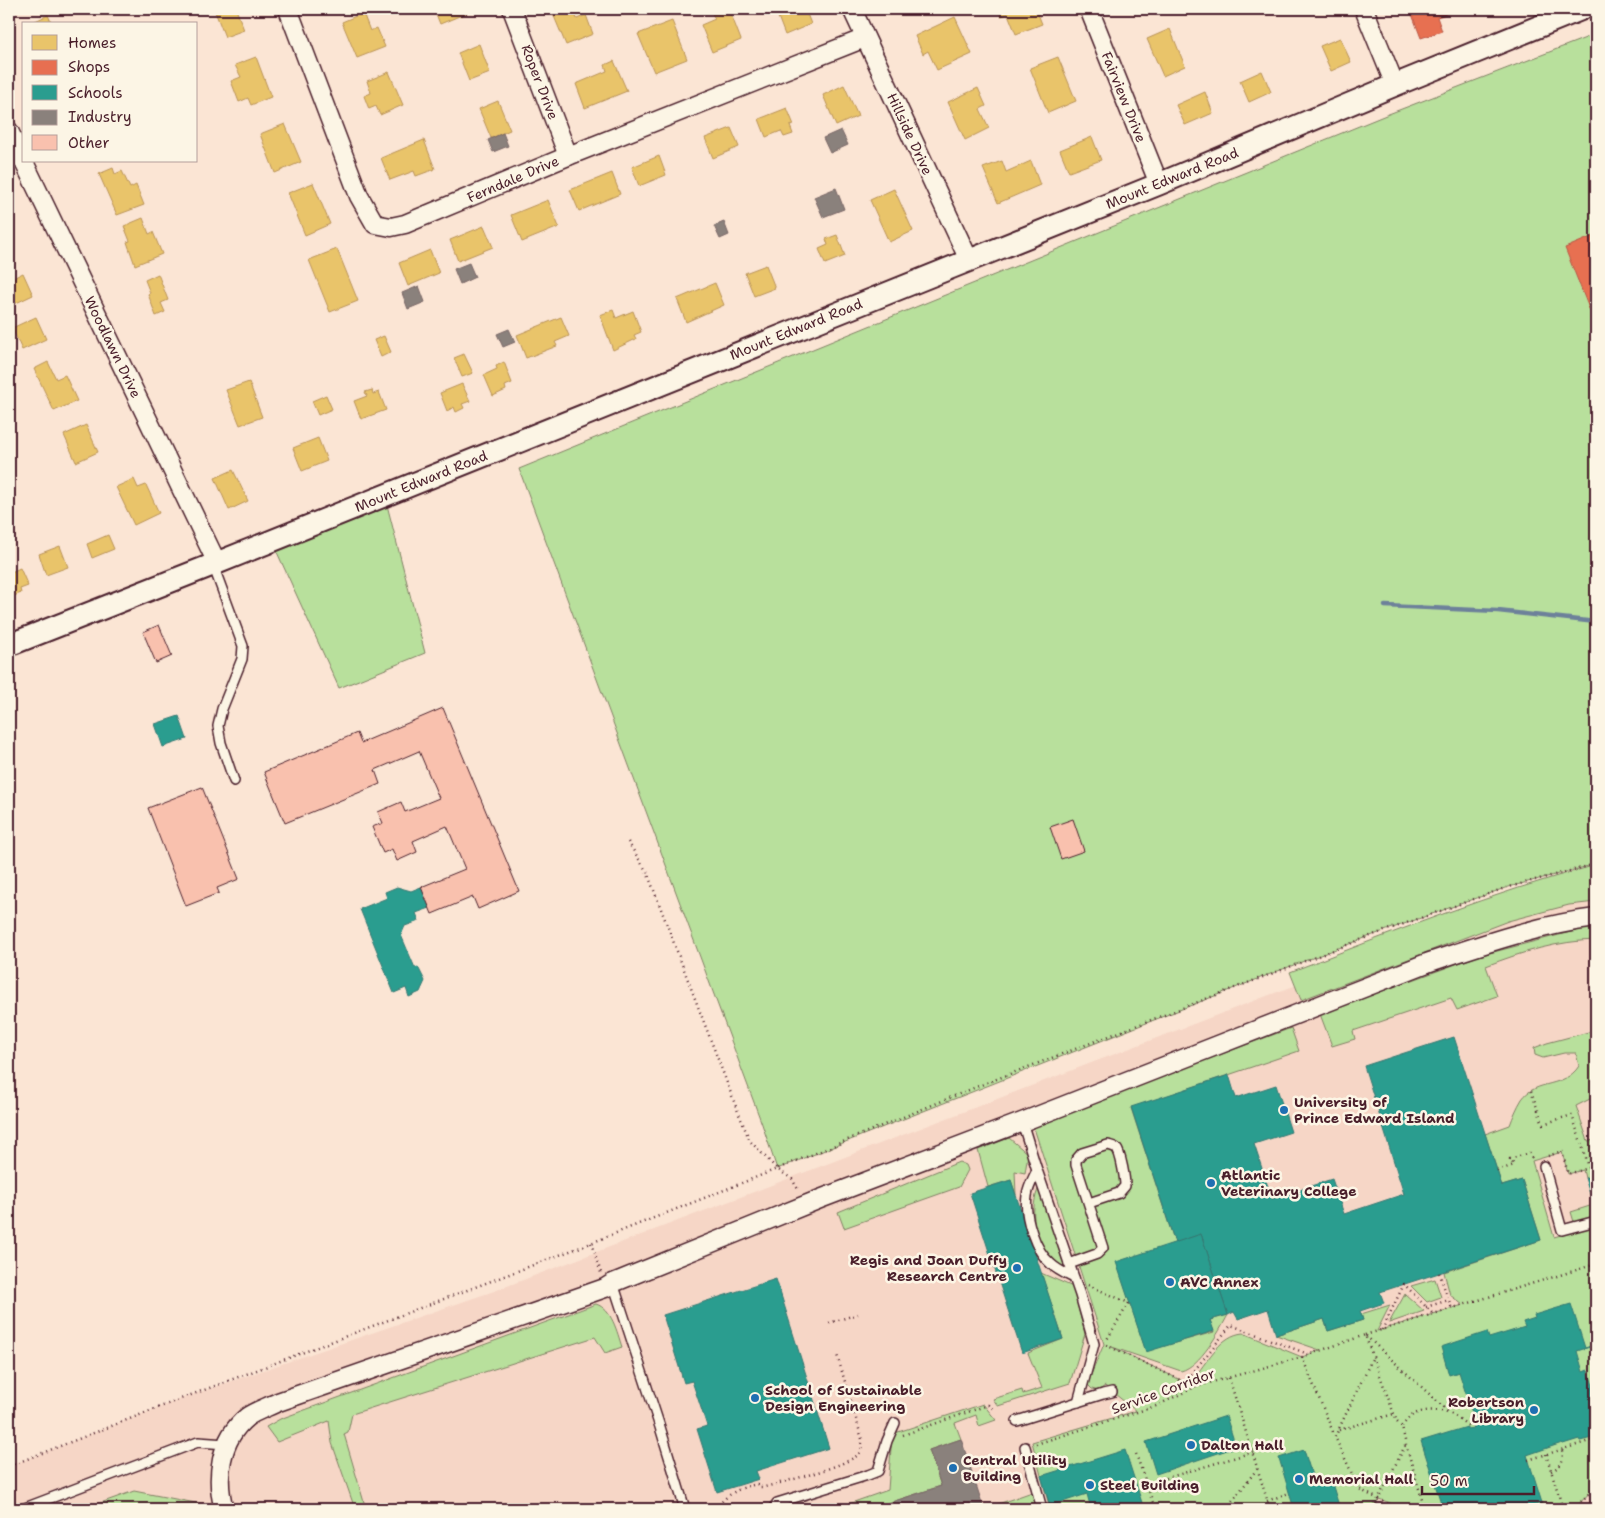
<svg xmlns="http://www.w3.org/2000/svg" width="1605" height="1518" viewBox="0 0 1605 1518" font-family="'Shantell Sans',sans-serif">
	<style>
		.built { fill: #f6d6c6 }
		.green { fill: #b8e09c; stroke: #818064 }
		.homes { fill: #e9c46a; stroke: #b99257 }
		.shops { fill: #e76f51; stroke: #b85746 }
		.schools { fill: #2a9d8f; stroke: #347771 }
		.industry { fill: #8a817c; stroke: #776464 }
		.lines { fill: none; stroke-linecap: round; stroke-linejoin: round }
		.stream { stroke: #6d819a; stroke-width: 4.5 }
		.building { fill: #f9c1ae; stroke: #4a1f2b }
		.service-casing { stroke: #4a1f2b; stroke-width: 12 }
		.minor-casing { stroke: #4a1f2b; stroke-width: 21 }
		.tertiary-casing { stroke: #4a1f2b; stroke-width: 25 }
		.path { stroke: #4a1f2b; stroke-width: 2.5; stroke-dasharray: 1 4; stroke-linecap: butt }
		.service { stroke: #fcf5e5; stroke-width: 9 }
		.minor { stroke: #fcf5e5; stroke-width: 18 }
		.tertiary { stroke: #fcf5e5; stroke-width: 21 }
		.poi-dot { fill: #1f6fb2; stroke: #fcf5e5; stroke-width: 2 }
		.labels { text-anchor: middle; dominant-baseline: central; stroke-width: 5; stroke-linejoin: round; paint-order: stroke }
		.street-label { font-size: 14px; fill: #4a1f2b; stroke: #fcf5e5 }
		.poi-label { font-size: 14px; font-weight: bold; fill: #4a1f2b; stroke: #fcf5e5; text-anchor: start }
	</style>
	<rect width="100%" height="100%" fill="#fbe5d4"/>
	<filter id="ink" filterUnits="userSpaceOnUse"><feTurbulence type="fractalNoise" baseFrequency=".02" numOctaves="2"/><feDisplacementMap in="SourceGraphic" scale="10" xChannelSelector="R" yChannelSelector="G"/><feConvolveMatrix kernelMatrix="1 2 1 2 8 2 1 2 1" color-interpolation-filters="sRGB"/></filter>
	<g filter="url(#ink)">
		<!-- built -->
		<polygon class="built" points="1596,877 1596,1509 9,1509 9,1466 191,1395 497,1290 1272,994"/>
		<!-- green -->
		<g class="green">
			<polygon points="1596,34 1596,864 1505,888 1373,935 1283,969 777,1169 762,1124 519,469 1386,115"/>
			<polygon points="387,505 425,653 339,688 276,550"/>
			<path d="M1596,865V902L1569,905L1508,921L1301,1000L1290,972C1391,933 1492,893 1596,865Z"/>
			<path d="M1590,927L1596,928V940C1558,941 1522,952 1486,966L1497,996L1457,1010L1451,998L1353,1031L1355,1039L1332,1046L1320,1014L1478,956Z"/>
			<path d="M1291,1028L1299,1051L1131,1108L1175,1243L1117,1263L1146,1351L1214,1332L1210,1320L1228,1315C1219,1332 1200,1366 1181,1371L1112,1347L1195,1387L1200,1385L1197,1381L1196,1375C1209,1359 1221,1335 1243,1333L1302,1357L1320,1350L1276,1335L1324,1319L1328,1331L1363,1320L1361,1314L1390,1305L1377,1331L1463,1305L1450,1295L1444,1272L1541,1240L1522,1180L1502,1186L1485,1134L1510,1125C1513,1117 1517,1107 1522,1099C1536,1079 1564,1089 1579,1066L1576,1053H1564L1543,1058L1535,1055L1534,1048L1547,1043L1596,1030V1096L1576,1106L1588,1141L1596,1140V1174L1585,1178L1583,1170L1568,1174L1562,1152L1532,1161L1554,1237L1596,1225V1486L1574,1509H1425L1424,1507L1404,1508L1379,1499L1373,1509H1050L1032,1442L1136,1411L1105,1386L1098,1391L1092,1389L1087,1384L1104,1344L1033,1125Z"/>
			<polygon points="1009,1138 1028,1154 1025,1173 1015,1171 1016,1195 1011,1180 988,1187 978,1150"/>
			<polygon points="959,1162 966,1165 968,1170 959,1187 844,1228 838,1212"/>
			<path d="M1039,1187L1065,1268C1061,1266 1056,1263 1052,1259C1033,1242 1029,1209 1039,1187Z"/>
			<polygon points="1596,1196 1596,1216 1574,1222 1571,1212 1593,1205 1591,1197"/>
			<polygon points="1041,1273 1073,1287 1085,1334 1070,1383 998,1406 993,1399 1022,1390 1023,1394 1042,1388 1028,1353 1063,1339"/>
			<polygon points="1435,1279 1441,1297 1427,1302 1411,1286"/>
			<polygon points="1405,1294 1424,1311 1389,1323"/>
			<path d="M596,1304C612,1309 617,1332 622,1347L605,1353L595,1337L352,1414L348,1432L344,1434L366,1509H355L332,1443L329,1421L277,1442L266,1427L280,1419Z"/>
			<polygon points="983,1404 996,1420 979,1426 976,1415 955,1423 961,1439 929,1450 941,1486 870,1509 834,1509 888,1490 892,1434"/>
			<polygon points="134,1491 206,1505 208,1509 84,1509"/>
			<polygon points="1032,1492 1037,1509 984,1509"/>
		</g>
		<!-- homes -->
		<g class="homes">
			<polygon points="214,9 236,9 244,30 225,37"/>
			<polygon points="434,9 467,9 469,12 440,24"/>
			<polygon points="551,9 573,9 577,19 586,15 593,34 566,45"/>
			<polygon points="724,9 729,9 741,40 712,52 701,25 715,19 712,13"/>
			<polygon points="775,9 805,9 811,24 785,35"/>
			<polygon points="998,9 1036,9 1042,24 1016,34 1008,14 1001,16"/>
			<polygon points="363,13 370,31 377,28 385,47 357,58 342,22"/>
			<polygon points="48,15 52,24 31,24 31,23"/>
			<polygon points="955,17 972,54 937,70 928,51 923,54 915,36"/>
			<polygon points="672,21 687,59 654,72 638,34"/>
			<polygon points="1170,29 1185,66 1163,76 1147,39"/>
			<polygon points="1340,38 1351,62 1331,71 1320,46"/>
			<polygon points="479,44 490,73 469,81 458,53"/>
			<polygon points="256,57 271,97 251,105 248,98 239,102 231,81 241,77 235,65"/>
			<polygon points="1058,57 1076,101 1048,113 1030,68"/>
			<polygon points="614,61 627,91 585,108 576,84 607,71 605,65"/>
			<polygon points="1262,71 1271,92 1249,102 1240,81"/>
			<polygon points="389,72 403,105 380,115 376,106 369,109 364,96 371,93 367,81"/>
			<polygon points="844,85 858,116 836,126 823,95"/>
			<polygon points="978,88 986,106 980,109 989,128 965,140 948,102"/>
			<polygon points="1205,92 1213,113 1185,125 1176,105"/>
			<polygon points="498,101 510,130 491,138 479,109"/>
			<polygon points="787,108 794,125 790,126 793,134 784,137 781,131 766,137 759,119"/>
			<polygon points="285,124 301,162 275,173 260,134"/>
			<polygon points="731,128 739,147 713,158 705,138"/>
			<polygon points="1092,137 1101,160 1069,172 1060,150"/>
			<polygon points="424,140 435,169 416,176 414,171 390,180 381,158"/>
			<polygon points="659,156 666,175 639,186 632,167"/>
			<polygon points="1002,161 1006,172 1031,161 1040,185 998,203 983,168"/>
			<polygon points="113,168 115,174 122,171 130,188 136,185 144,205 117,215 99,174"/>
			<polygon points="612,173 620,194 579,211 570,190"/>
			<polygon points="313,183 330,224 305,235 288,193"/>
			<polygon points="894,189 913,231 889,242 870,200"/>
			<polygon points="548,200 559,227 522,242 511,215"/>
			<polygon points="143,218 149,234 153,232 162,254 135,265 127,242 130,241 124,226"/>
			<polygon points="484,226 493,247 458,261 450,240"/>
			<polygon points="837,235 845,256 825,264 819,249 828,245 826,239"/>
			<polygon points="337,249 358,301 330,312 309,260"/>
			<polygon points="430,250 439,273 408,286 399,263"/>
			<polygon points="766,265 775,288 754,296 745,273"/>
			<polygon points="23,273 33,295 12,305 9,299 9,280"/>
			<polygon points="158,274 168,300 161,303 165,312 156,316 148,294 150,293 145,280"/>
			<polygon points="715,283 724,305 686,322 677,299"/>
			<polygon points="613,310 616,318 633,311 641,332 634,335 636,339 613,350 600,315"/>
			<polygon points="36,317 46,339 22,350 12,328"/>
			<polygon points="561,317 569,336 555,342 557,346 526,358 517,335"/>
			<polygon points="384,336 391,352 381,357 374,340"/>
			<polygon points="464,354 473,373 462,377 454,358"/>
			<polygon points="48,362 56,379 65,375 77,401 54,411 34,369"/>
			<polygon points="504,362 512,383 505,386 506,390 493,396 484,375 497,369 496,366"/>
			<polygon points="249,382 262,417 240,425 226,390"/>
			<polygon points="462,384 470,401 462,404 464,408 456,412 454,407 447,411 440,393"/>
			<polygon points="372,390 373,394 379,392 386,410 361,419 354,401 367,396 365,392"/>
			<polygon points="326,395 332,409 318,415 312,401"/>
			<polygon points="86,425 98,452 76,462 64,435"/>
			<polygon points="318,438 327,461 302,471 293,448"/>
			<polygon points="233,470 248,501 229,510 215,478"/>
			<polygon points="134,479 138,488 146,485 159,513 134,525 116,487"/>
			<polygon points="108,535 114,549 92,558 87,544"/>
			<polygon points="60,546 68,567 46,575 39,554"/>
			<polygon points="20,568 28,586 20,589 21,593 9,598 9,573"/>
		</g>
		<!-- shops -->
		<g class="shops">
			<polygon points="1410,9 1460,9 1437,17 1442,31 1421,38"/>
			<polygon points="1596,235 1596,326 1565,248"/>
		</g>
		<!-- schools -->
		<g class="schools">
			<polygon points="179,716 187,739 163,747 155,724"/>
			<polygon points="397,887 411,891 421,887 430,908 416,913 419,921 405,926 401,935 415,968 418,967 425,981 420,992 409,997 406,988 394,993 360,909 387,898 385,892"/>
			<polygon points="1454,1037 1502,1186 1522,1180 1541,1240 1380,1292 1384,1303 1360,1311 1363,1320 1328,1331 1324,1319 1276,1335 1268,1309 1238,1319 1234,1312 1228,1315 1201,1234 1175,1243 1131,1107 1229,1075 1236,1098 1276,1085 1291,1132 1254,1144 1272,1199 1332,1179 1344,1214 1404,1194 1364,1066"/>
			<polygon points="1596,1174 1596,1196 1591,1197 1585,1178"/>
			<polygon points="1011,1180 1063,1339 1022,1353 970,1193"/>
			<polygon points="1201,1234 1228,1315 1210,1320 1214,1331 1146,1352 1116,1262"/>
			<polygon points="776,1279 829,1448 756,1471 759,1479 717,1492 697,1429 707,1426 692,1381 684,1383 663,1315"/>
			<polygon points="1571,1304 1585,1348 1594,1345 1595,1348 1593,1346 1577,1351 1583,1372 1588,1370 1596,1395 1596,1437 1580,1441 1579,1439 1563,1444 1562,1443 1527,1455 1542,1503 1520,1509 1443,1509 1421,1441 1467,1427 1467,1429 1473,1428 1472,1425 1474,1427 1476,1425 1459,1372 1449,1375 1441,1347 1487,1332 1489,1338 1525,1327 1523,1322 1535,1318 1534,1315"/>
			<polygon points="1226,1416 1236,1447 1156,1474 1146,1442"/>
			<polygon points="1125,1450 1144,1509 1091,1509 1087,1494 1050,1506 1041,1476"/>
			<polygon points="1304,1450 1314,1482 1330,1477 1340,1509 1294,1509 1279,1458"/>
		</g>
		<!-- industry -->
		<g class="industry">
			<polygon points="841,130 848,145 830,153 823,138"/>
			<polygon points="503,133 508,146 493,152 488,140"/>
			<polygon points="836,188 844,209 823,217 814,197"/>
			<polygon points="724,222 729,235 720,239 714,226"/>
			<polygon points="469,263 475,277 460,284 454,269"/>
			<polygon points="419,286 425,302 408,309 402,293"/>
			<polygon points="509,329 515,342 503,347 497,334"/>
			<polygon points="961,1439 984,1509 870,1509 941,1486 929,1450"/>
		</g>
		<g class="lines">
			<!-- stream -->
			<polyline class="stream" points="1385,606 1498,611 1596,622"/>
		</g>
		<!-- building -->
		<g class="building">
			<polygon points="159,625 172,656 156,663 143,632"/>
			<polygon points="443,708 519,891 478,909 473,897 432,914 421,887 465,869 447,826 413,841 417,852 397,861 392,849 383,853 372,827 383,823 378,812 401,802 405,812 439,798 419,751 375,770 380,784 285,823 264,772 357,733 361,743"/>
			<polygon points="202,787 239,879 217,888 219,893 186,906 148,808"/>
			<polygon points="1073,819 1084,851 1061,859 1050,827"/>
		</g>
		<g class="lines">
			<!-- service casing -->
			<g class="service-casing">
				<g id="service">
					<polyline points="213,565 243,646 242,659 222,709 218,726 221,743 234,781"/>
					<polyline points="1022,1122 1037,1170 1080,1295 1094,1344 1078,1402"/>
					<polyline points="1544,1166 1562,1230 1596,1221"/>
					<path d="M1037,1170C1033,1179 1028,1187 1027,1196C1024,1216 1035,1251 1051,1264C1057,1270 1066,1274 1074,1278"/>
					<path d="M1069,1264L1097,1254L1103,1248L1076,1165V1160L1082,1153L1108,1145C1111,1146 1113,1146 1116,1148C1121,1153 1125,1179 1125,1186L1119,1193L1089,1203"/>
					<polyline points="613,1283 660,1427 685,1509"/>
					<polyline points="1017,1421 1103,1394 1112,1392"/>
					<polyline points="1025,1447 1042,1509"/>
					<polyline points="22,1509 198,1442 226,1444"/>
					<polyline points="773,1509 777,1503 868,1475 878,1471 887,1441 895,1423"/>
				</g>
			</g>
			<!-- minor casing -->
			<g class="minor-casing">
				<g id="minor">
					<polyline points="288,9 359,196 375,224 391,227 405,224 568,156 865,38"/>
					<polyline points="512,9 568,156"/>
					<polyline points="852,9 969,260"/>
					<polyline points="1089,9 1159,184"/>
					<polyline points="1364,9 1395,85"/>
					<polyline points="9,131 217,563"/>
					<path d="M224,1509C215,1478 220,1439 247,1417C255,1411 268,1407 278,1402L605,1288L613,1283L820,1199L1022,1122L1427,963C1483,944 1538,925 1596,918"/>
				</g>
			</g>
			<!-- tertiary casing -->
			<g class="tertiary-casing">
				<polyline id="tertiary" points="9,645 217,563 1159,184 1395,85 1582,9"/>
			</g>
			<!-- path -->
			<g class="path">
				<polyline points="628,842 647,872 738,1112 750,1141 777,1169 792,1179 799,1191"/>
				<polyline points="1531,1091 1543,1124 1572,1115 1592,1176"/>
				<polyline points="1548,1156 1562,1151 1568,1174 1596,1166"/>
				<polyline points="1497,1171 1514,1165 1510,1159 1529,1153 1533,1161"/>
				<polyline points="591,1243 601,1273"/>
				<polyline points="1439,1273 1452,1309"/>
				<polyline points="1088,1285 1129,1303 1106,1341"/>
				<polyline points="1426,1307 1449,1300"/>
				<polyline points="829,1323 858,1314"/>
				<polyline points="1382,1330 1404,1284 1433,1314"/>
				<polyline points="1365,1335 1596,1264"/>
				<polyline points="1366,1336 1451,1414"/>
				<polyline points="1106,1345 1195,1387"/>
				<polyline points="1302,1357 1335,1437 1359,1489 1392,1506 1404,1508 1424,1507"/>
				<polyline points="1229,1378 1270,1509"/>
				<polyline points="1185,1382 1231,1325 1308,1354"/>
				<path d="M1402,1427C1405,1422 1408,1418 1413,1415C1423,1409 1443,1409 1453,1415C1459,1418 1464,1423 1470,1427"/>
				<polyline points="1339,1430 1394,1414"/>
				<polyline points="903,1435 988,1405 993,1409"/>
				<polyline points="1335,1437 1373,1357"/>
				<polyline points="1036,1444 1156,1406 1195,1387 1302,1357 1365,1335 1397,1422 1402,1427 1406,1445 1425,1509"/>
				<polyline points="1136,1454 1153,1503 1172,1509"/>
				<polyline points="1546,1454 1563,1509"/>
				<polyline points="1528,1460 1596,1439"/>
				<polyline points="9,1466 191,1395 591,1243 777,1169 981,1085 1373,935 1505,888 1596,864"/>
				<path d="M1551,1471C1562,1466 1564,1461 1562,1450"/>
				<polyline points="1147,1484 1253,1452"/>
				<polyline points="1267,1501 1289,1493"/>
				<polyline points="1143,1507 1153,1503"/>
				<path d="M715,1509C729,1493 736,1489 757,1484L760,1487H765C783,1482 847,1466 859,1454C862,1450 862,1444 862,1439L837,1355"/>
				<polyline points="1226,1509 1257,1469"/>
				<polyline points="1373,1509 1405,1446"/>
				<polyline points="1574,1509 1596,1486"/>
			</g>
			<!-- service -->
			<use href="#service" class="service"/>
			<!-- minor -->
			<use href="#minor" class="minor"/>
			<!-- tertiary -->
			<use href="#tertiary" class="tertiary"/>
		</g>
	</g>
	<!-- markers -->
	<g class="poi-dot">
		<circle cx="1284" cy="1110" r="5"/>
		<circle cx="1211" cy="1183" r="5"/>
		<circle cx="1017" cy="1268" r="5"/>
		<circle cx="1170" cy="1282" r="5"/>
		<circle cx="755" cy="1398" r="5"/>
		<circle cx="1534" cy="1410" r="5"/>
		<circle cx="1191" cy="1445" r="5"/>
		<circle cx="953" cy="1468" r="5"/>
		<circle cx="1299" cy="1479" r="5"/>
		<circle cx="1090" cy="1485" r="5"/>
	</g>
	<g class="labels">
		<!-- street labels -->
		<g class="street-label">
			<text transform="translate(540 82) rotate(69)">Roper Drive</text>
			<text transform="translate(1124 97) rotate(68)">Fairview Drive</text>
			<text transform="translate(910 134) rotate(65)">Hillside Drive</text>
			<text transform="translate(1172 178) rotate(-22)">Mount Edward Road</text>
			<text transform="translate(513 179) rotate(-23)">Ferndale Drive</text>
			<text transform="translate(796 329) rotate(-22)">Mount Edward Road</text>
			<text transform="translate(113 347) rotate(64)">Woodlawn Drive</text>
			<text transform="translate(421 481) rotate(-22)">Mount Edward Road</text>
			<text transform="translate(1163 1391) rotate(-20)">Service Corridor</text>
		</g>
		<!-- poi labels -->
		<g class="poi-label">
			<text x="1294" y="1102">University of<tspan x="1294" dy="16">Prince Edward Island</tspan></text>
			<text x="1221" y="1175">Atlantic<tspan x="1221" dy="16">Veterinary College</tspan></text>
			<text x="1007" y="1260" text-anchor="end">Regis and Joan Duffy<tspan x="1007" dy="16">Research Centre</tspan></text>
			<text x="1180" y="1282">AVC Annex</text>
			<text x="765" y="1390">School of Sustainable<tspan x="765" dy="16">Design Engineering</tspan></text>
			<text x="1524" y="1402" text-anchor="end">Robertson<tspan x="1524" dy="16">Library</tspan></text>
			<text x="1201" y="1445">Dalton Hall</text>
			<text x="963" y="1460">Central Utility<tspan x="963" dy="16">Building</tspan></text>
			<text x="1309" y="1479">Memorial Hall</text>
			<text x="1100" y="1485">Steel Building</text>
		</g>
	</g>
	<!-- margin -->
	<rect width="1605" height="1518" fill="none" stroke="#fcf5e5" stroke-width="30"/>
	<rect x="15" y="15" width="1575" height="1488" fill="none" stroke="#4a1f2b" stroke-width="2" filter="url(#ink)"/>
	<!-- legend -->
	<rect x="22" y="22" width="175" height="140" fill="#fcf5e5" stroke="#b59f9b"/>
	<rect x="32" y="35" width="25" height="15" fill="#e9c46a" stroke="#b59f9b"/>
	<text x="68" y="48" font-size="15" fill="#4a1f2b">Homes</text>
	<rect x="32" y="60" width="25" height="15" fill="#e76f51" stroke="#b59f9b"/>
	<text x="68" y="72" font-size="15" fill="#4a1f2b">Shops</text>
	<rect x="32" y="85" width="25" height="15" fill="#2a9d8f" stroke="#b59f9b"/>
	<text x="68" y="98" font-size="15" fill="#4a1f2b">Schools</text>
	<rect x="32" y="110" width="25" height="15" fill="#8a817c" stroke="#b59f9b"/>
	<text x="68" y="122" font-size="15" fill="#4a1f2b">Industry</text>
	<rect x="32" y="135" width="25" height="15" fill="#f9c1ae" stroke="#b59f9b"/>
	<text x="68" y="148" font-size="15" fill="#4a1f2b">Other</text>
	<!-- scale -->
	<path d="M1422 1486v8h112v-8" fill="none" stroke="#4a1f2b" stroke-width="2.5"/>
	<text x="1430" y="1486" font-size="15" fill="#4a1f2b" stroke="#fcf5e5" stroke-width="4" paint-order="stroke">50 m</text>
</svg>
